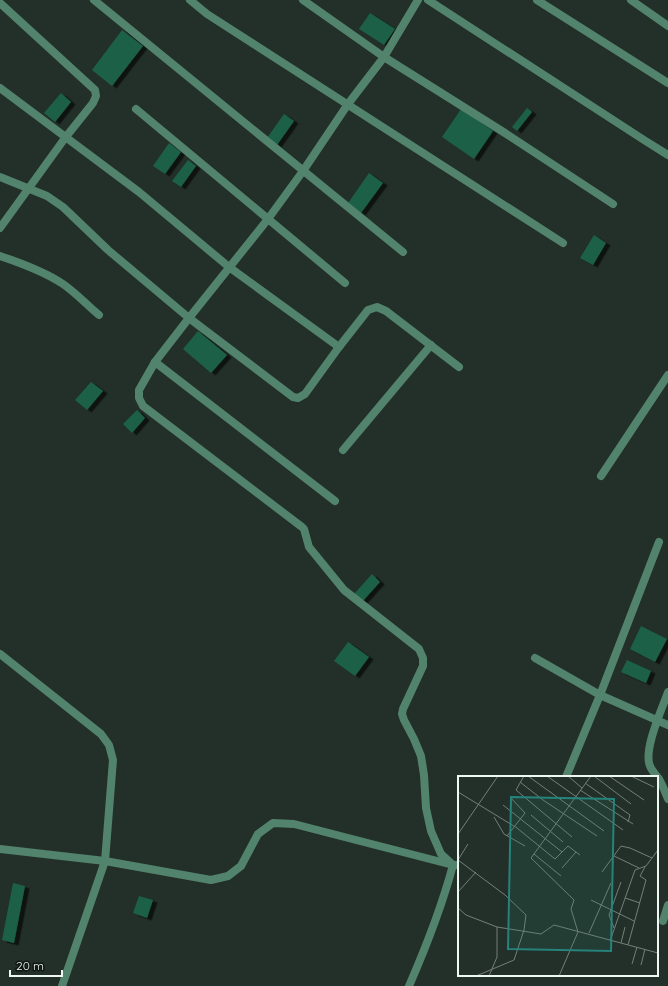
<svg xmlns="http://www.w3.org/2000/svg" width="668" height="986" viewBox="0 0 668 986" font-family="Quicksand,sans-serif">
	<style>
		.building { fill: #1c6047; filter: url(#shadow) }
		.lines { fill: none; stroke-linecap: round; stroke-linejoin: round }
		.street { stroke: #52836d; stroke-width: 8 }
		.inset-road { fill: none; stroke: #757f7a; stroke-width: 1 }
		.view { fill: #25837b; fill-opacity: 0.15; stroke: #25837b; stroke-width: 2 }
		.inset-edge { fill: none; stroke: #eff7f3; stroke-width: 2 }
	</style>
	<defs>
		<filter id="shadow"><feDropShadow dx="4.5" dy="2.5" stdDeviation="0" flood-color="#0009"/></filter>
	</defs>
	<rect width="100%" height="100%" fill="#232f29"/>
	<!-- building -->
	<g class="building">
		<polygon points="370,13 395,29 384,45 359,29"/>
		<polygon points="122,30 143,46 112,86 92,70"/>
		<polygon points="61,93 71,102 55,122 44,113"/>
		<polygon points="527,108 532,112 517,131 512,127"/>
		<polygon points="461,109 493,131 474,159 442,137"/>
		<polygon points="284,114 294,121 277,145 267,138"/>
		<polygon points="169,143 181,152 165,174 153,166"/>
		<polygon points="188,160 196,166 181,187 172,181"/>
		<polygon points="369,173 383,183 361,213 348,203"/>
		<polygon points="594,235 606,243 593,265 580,258"/>
		<polygon points="198,331 227,355 211,373 183,349"/>
		<polygon points="91,382 103,391 87,410 75,400"/>
		<polygon points="137,410 145,418 132,433 123,424"/>
		<polygon points="372,574 380,582 362,602 354,594"/>
		<polygon points="641,626 667,639 655,662 630,649"/>
		<polygon points="348,642 369,657 355,676 334,661"/>
		<polygon points="627,660 651,671 646,683 621,672"/>
		<polygon points="13,883 25,886 14,943 2,940"/>
		<polygon points="139,896 153,900 147,918 133,913"/>
	</g>
	<g class="lines">
		<!-- street -->
		<g class="street">
			<polyline points="94,0 403,252"/>
			<polyline points="190,0 207,14 563,243"/>
			<polyline points="303,0 384,57 505,133 613,204"/>
			<polyline points="428,0 644,140 668,155"/>
			<polyline points="537,0 668,83"/>
			<polyline points="631,0 668,26"/>
			<polyline points="0,3 95,90 96,96 93,103 65,138 0,228"/>
			<polyline points="0,88 139,192 229,267 339,347"/>
			<polyline points="136,109 345,283"/>
			<polyline points="0,177 47,196 63,207 108,250 189,318 293,397 298,398 305,394 339,347 368,310 377,307 386,311 459,367"/>
			<path d="M0,256C21,263 45,272 63,284C76,293 87,305 99,315"/>
			<polyline points="155,362 335,501"/>
			<polyline points="343,450 431,345"/>
			<polyline points="601,476 668,375"/>
			<polyline points="0,654 101,734 109,745 113,760 105,861 62,986"/>
			<polyline points="535,658 600,695 668,725"/>
			<path d="M668,692C662,709 643,750 650,766C652,771 656,775 659,779C663,786 665,792 668,799"/>
			<polyline points="566,777 600,695 659,542"/>
			<polyline points="0,849 105,861 211,880 228,876 241,866 258,834 273,823 294,824 453,865 459,865"/>
			<polyline points="663,921 668,905"/>
			<path d="M409,986C426,947 442,906 453,865L441,854L431,831L426,808L424,775L421,756L414,739L404,720L402,714L403,709L423,666V658L419,649L344,590L309,547L304,529L302,527L143,406L139,398V390L155,362L189,318L268,219L303,171L348,104L384,57L418,0"/>
		</g>
	</g>
	<!-- overview -->
	<g transform="translate(458 776)">
		<rect width="200" height="200" fill="#232f29"/>
		<path class="inset-road" d="M66,0L58,14L114,61M70,0L146,55M89,0L165,54M110,0L124,12M136,0L173,28M151,0L186,24M173,0L196,11M62,6L85,24L139,60M127,7L172,39L170,46M122,14L175,48M0,16L59,52L97,83L110,70L122,79M45,29L104,76M73,39L105,66M36,41L46,58L67,70M0,58L40,0M49,60L67,37L52,21M76,78L103,100M156,80L181,92M0,84L47,119L68,139L66,154L56,184L18,200M0,84L10,68M104,92L118,76M144,96L163,70L172,72L194,82M0,116L18,96M167,122L182,127M133,124L176,145M0,132L8,139L39,151L83,158L96,149L200,177M156,152L151,139L163,106M131,157L153,107M152,165L177,94L188,90L200,74M163,167L167,151M170,169L188,104L182,100L187,91M174,188L179,171M183,189L187,173M31,200L39,181V151M101,200L120,156L113,133L116,124L73,82L133,0"/>
		<path class="view" d="M53,21L156,23L153,175L50,173Z"/>
		<rect width="200" height="200" class="inset-edge"/>
	</g>
	<!-- scale -->
	<path d="M10 970v6h52v-6" fill="none" stroke="#eff7f3" stroke-width="2"/>
	<text x="16" y="970" font-size="12" fill="#eff7f3" stroke="#101513" stroke-width="3" paint-order="stroke">20 m</text>
</svg>
